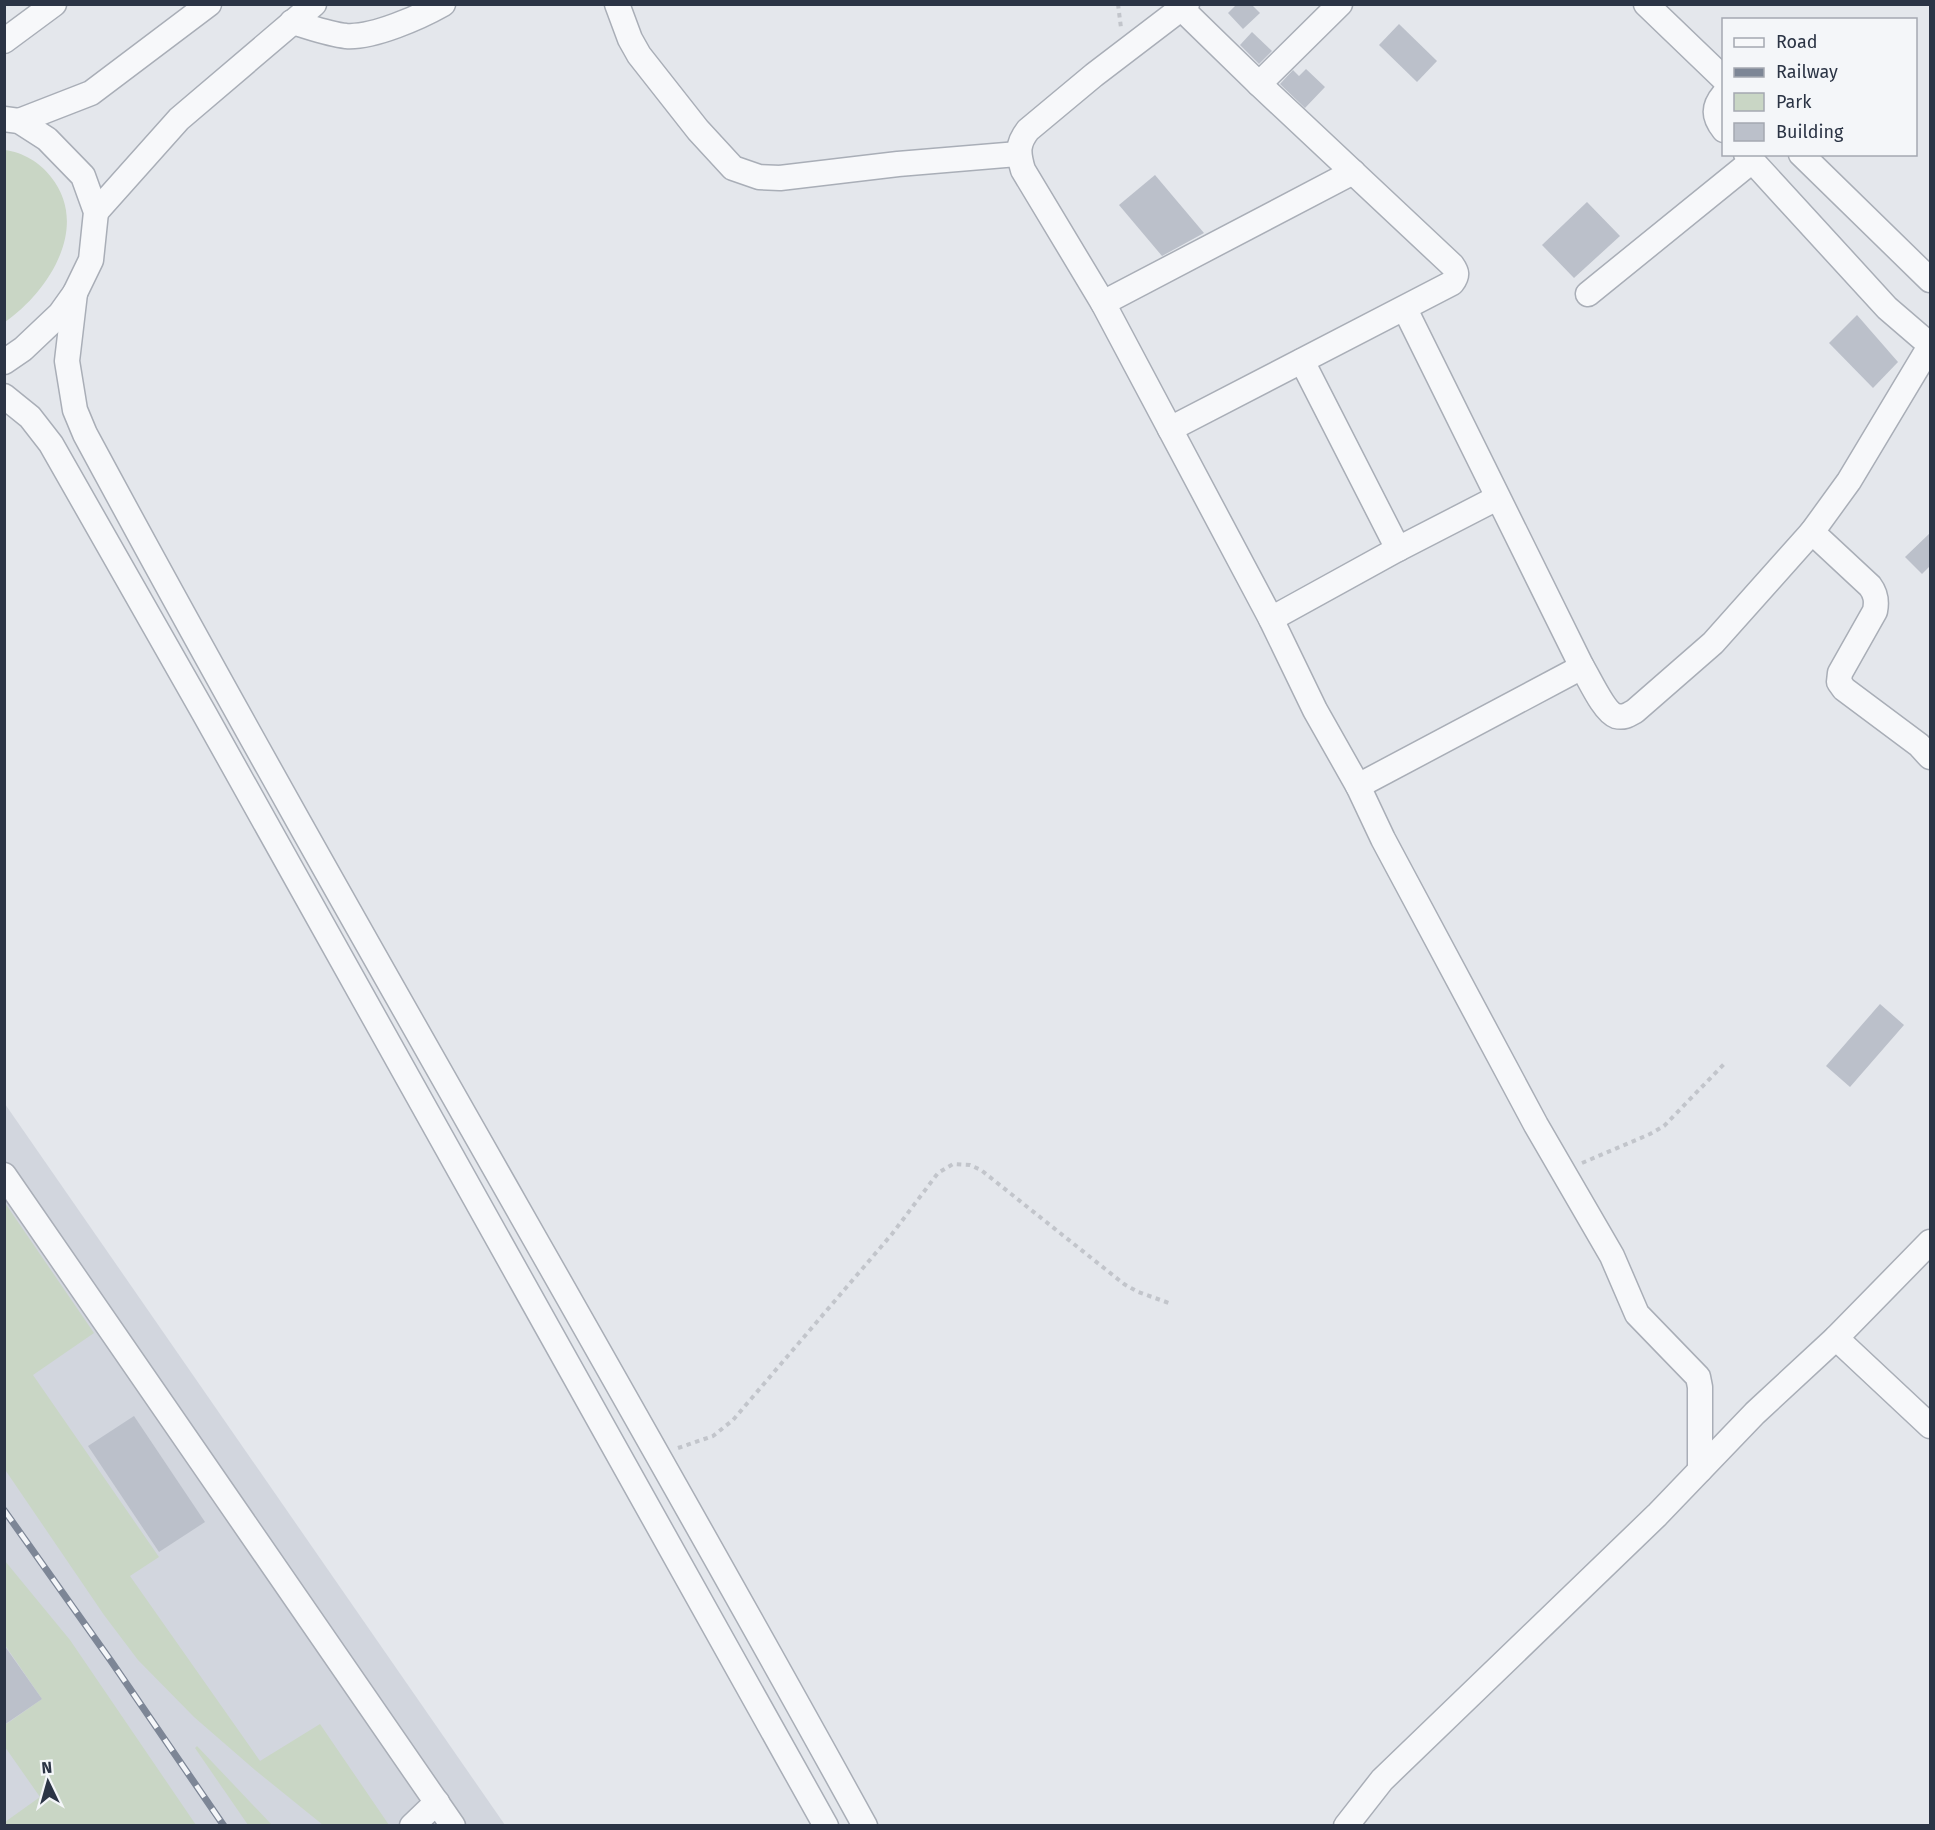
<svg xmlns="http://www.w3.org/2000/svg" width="1935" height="1830" viewBox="0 0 1935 1830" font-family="'Fira Sans',sans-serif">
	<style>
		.built { fill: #d2d6de }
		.green { fill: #c9d6c5 }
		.building { fill: #bbc0ca }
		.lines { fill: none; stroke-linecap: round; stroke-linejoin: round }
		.minor-casing { stroke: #a9aeb7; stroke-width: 27 }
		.path { stroke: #c2c5cb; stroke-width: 4; stroke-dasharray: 4.5 4.5; stroke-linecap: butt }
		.minor { stroke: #f7f8fa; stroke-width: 24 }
		.rail-casing { stroke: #7d8696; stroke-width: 7 }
		.rail { stroke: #f4f6f9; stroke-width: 4.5; stroke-dasharray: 14; stroke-linecap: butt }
	</style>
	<rect width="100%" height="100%" fill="#e4e7ec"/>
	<!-- built -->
	<polygon class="built" points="5,1104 505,1825 5,1825"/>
	<!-- green -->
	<g class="green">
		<path d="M5,150C22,152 41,163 51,177C91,227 48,292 5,322Z"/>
		<polygon points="5,1203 94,1333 33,1375 159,1557 130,1576 260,1761 320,1724 389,1825 323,1825 255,1770 194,1717 138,1660 104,1615 8,1474 4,1468"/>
		<polygon points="5,1561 70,1640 196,1825 5,1825 5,1822 40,1797 5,1747 5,1725 42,1699 5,1645"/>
		<polygon points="197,1746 272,1825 248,1825 195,1748"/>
	</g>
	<!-- building -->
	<g class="building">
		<polygon points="1237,4 1251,4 1260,13 1243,29 1228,13"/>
		<polygon points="1399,24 1437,61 1417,82 1379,45"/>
		<polygon points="1252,32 1272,51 1259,64 1240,45"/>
		<polygon points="1306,69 1325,87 1305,108 1280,84 1293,70 1299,76"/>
		<polygon points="1155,175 1204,233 1162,256 1119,205"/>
		<polygon points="1587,202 1620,236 1574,278 1542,245"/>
		<polygon points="1857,315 1898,362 1873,388 1829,343"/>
		<polygon points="1930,533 1930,566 1922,574 1905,557"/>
		<polygon points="1880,1004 1904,1025 1850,1087 1826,1066"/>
		<polygon points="134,1416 205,1522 159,1552 88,1446"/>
		<polygon points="4,1645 42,1699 4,1725"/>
	</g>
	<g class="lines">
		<!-- minor casing -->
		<g class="minor-casing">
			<g id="minor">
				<polyline points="617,4 630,39 639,55 698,130 733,168 759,177 780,178 898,164 1018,154"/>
				<path d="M1187,4L1094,75L1028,130C1017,144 1018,153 1023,170L1103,303L1271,619L1315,710L1358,786L1383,839L1536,1125L1612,1256L1637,1314L1698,1377L1700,1387V1470"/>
				<polyline points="1646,4 1724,79"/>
				<path d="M292,22C310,27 328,34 346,36C373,38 420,17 443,4"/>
				<polyline points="4,41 54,4"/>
				<polyline points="1259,84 1340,4"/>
				<path d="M1724,94C1713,107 1713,116 1724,130"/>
				<polyline points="4,119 19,121 47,139 83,176 96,212 91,260 75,293 60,314 23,349 4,362"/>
				<polyline points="19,121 91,93 209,4"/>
				<polyline points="1746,154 1887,308 1930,345"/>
				<polyline points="1801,154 1930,280"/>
				<polyline points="96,212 179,119 314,4"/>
				<path d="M75,293L67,361L75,410L85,434C337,902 609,1360 865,1826"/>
				<polyline points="1588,294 1752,161"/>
				<polyline points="1103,303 1353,172"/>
				<path d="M1405,309L1582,667C1589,678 1604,712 1616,716C1624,718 1628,715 1635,711L1713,643L1812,532L1849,481L1930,346"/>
				<polyline points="1302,361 1398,549"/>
				<polyline points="4,396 30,417 51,444 204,713 826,1826"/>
				<path d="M1170,429L1452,283C1458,275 1457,272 1452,265L1259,84L1182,9"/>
				<path d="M1812,532L1870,586C1876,594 1877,601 1875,611L1840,673L1839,682L1844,689L1919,745L1930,757"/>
				<polyline points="1271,619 1398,549 1497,498"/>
				<polyline points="1358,786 1582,667"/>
				<polyline points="4,1175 453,1826"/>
				<polyline points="1836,1338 1930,1426"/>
				<polyline points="412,1826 437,1802"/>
				<polyline points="1346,1826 1382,1780 1657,1515 1755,1413 1836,1338 1930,1242"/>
			</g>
		</g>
		<!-- path -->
		<g class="path">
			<polyline points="1118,4 1121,28"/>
			<polyline points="1582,1163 1650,1134 1664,1126 1726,1062"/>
			<polyline points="678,1448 713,1436 733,1420 892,1234 938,1173 953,1164 970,1165 981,1170 1124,1284 1138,1292 1169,1303"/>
		</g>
		<!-- minor -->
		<use href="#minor" class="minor"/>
		<!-- rail casing -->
		<g class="rail-casing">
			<polyline id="rail" points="4,1510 111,1661 224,1826"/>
		</g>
		<!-- rail -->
		<use href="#rail" class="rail"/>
	</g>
	<!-- border -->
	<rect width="1935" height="1830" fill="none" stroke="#2b3445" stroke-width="12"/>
	<!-- legend -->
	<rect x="1722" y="18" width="195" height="138" fill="#f4f6f9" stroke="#a4a8b1" stroke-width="1.5"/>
	<rect x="1734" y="38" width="30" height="9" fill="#f7f8fa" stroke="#a4a8b1" stroke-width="1.5"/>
	<text x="1776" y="48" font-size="18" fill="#2b3445">Road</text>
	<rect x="1734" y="68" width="30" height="9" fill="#7d8696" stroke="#a4a8b1" stroke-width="1.5"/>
	<text x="1776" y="78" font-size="18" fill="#2b3445">Railway</text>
	<rect x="1734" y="93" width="30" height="18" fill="#c9d6c5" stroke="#a4a8b1" stroke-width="1.5"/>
	<text x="1776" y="108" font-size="18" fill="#2b3445">Park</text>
	<rect x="1734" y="123" width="30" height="18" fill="#bbc0ca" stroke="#a4a8b1" stroke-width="1.5"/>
	<text x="1776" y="138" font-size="18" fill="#2b3445">Building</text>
	<!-- north arrow -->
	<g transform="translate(48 1782) rotate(355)" stroke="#f4f6f9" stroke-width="4.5" paint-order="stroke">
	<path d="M0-4.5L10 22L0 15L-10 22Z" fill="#2b3445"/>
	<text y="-9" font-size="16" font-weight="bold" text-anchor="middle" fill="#2b3445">N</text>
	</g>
</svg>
